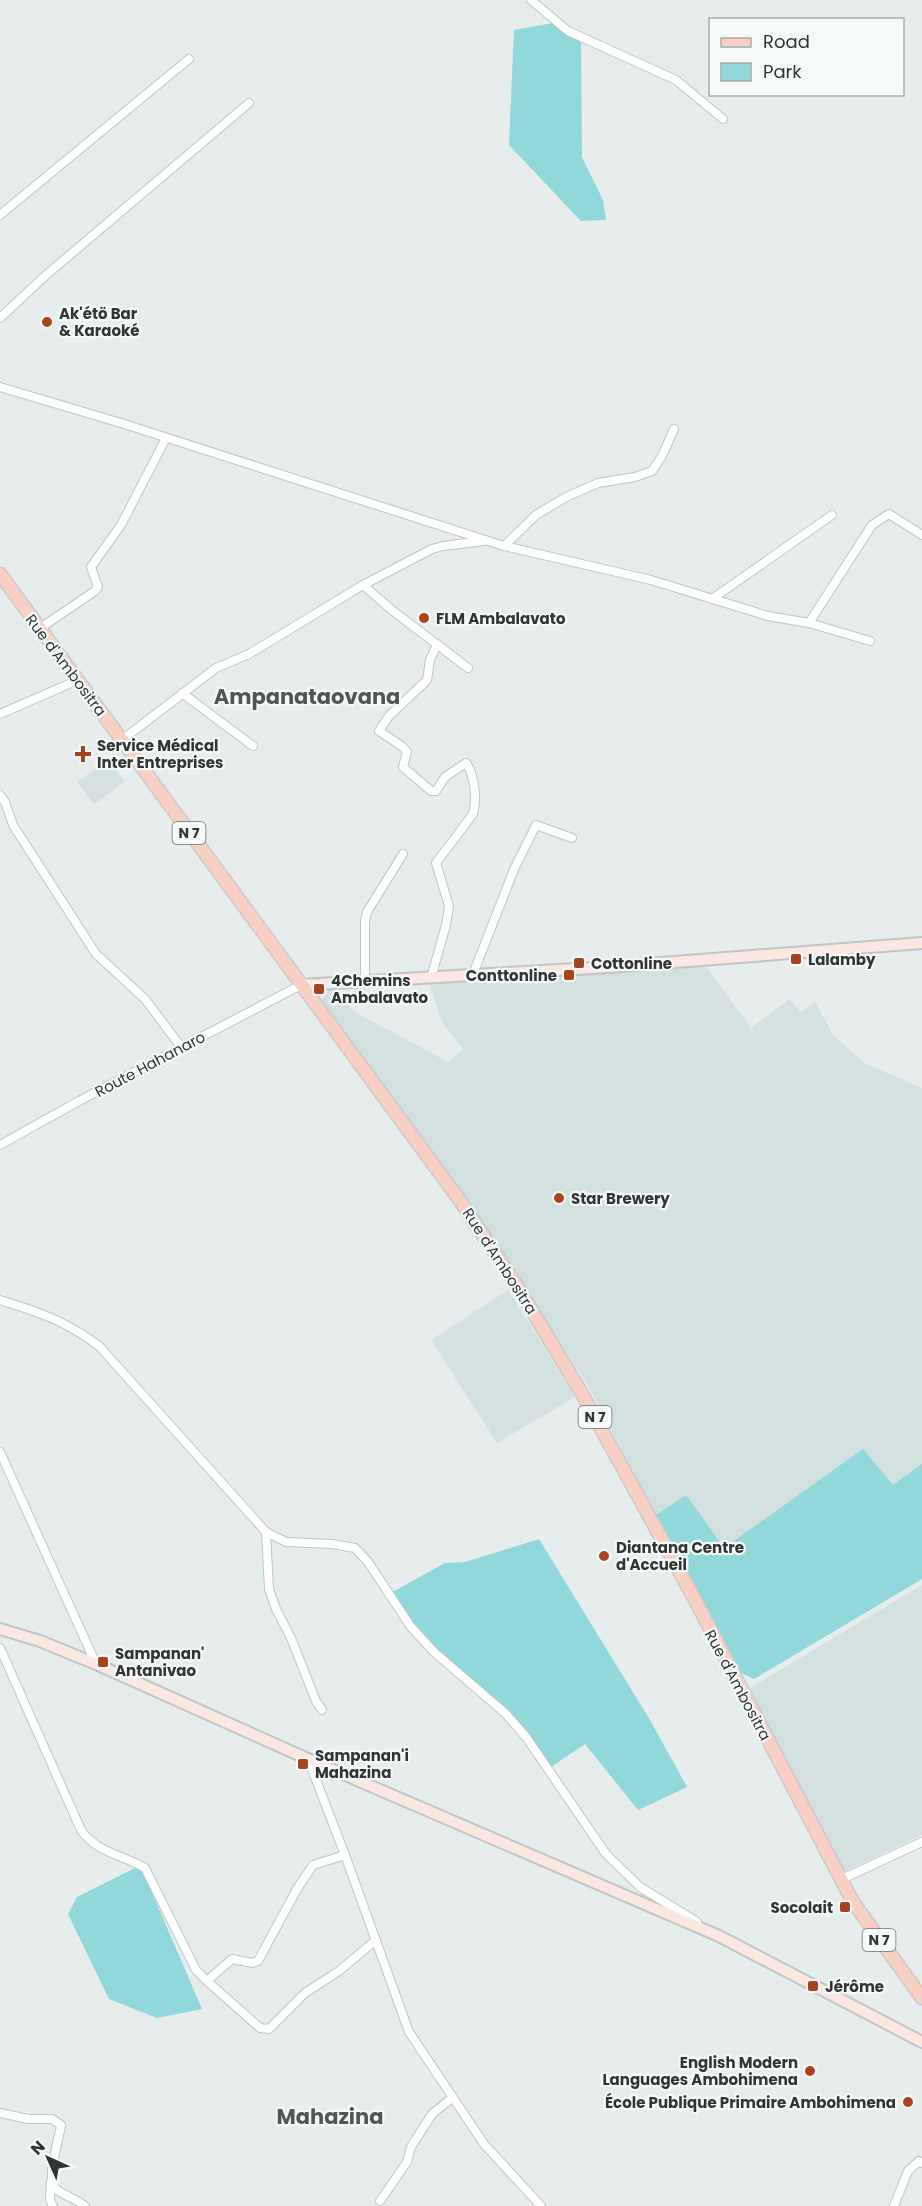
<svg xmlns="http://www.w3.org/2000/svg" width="922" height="2206" viewBox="0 0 922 2206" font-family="Poppins,sans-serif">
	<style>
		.built { fill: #d2e0e0 }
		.green { fill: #90d8d9 }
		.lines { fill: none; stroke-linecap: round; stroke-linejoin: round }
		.street-casing { stroke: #bfc5c5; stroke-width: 10 }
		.secondary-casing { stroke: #bfc5c5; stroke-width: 14 }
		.primary-casing { stroke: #cacaca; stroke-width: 15 }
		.street { stroke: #fff; stroke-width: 8 }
		.secondary { stroke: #fce8e1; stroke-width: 10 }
		.primary { stroke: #f9d0c3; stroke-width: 12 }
		.poi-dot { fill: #a9431d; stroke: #f4fafa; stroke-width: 2 }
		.labels { text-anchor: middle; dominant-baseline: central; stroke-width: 4.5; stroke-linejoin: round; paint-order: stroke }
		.shield { fill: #f4fafa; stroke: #6c6f6f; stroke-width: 1.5 }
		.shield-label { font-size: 14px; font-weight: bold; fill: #323434 }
		.poi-label { font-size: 15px; font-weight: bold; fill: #323434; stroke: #f4fafa; text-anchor: start }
		.street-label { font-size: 15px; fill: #323434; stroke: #f4fafa }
		.district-label { font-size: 21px; font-weight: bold; fill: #505555; stroke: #f4fafa }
	</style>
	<rect width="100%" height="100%" fill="#e7eded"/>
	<!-- built -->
	<g class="built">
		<polygon points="111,763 125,782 94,804 77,782 101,765 104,768"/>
		<polygon points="705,965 751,1028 790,999 800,1012 815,1002 834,1036 866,1064 922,1088 922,1475 712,1622 587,1384 493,1240 320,1002 333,984 353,1011 448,1062 463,1049 442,1022 429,982"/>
		<polygon points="508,1290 575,1397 497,1443 431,1340"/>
		<polygon points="922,1585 922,1835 843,1872 748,1689"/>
	</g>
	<!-- green -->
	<g class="green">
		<polygon points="559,22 581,34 582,157 603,200 606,220 581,221 509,145 514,30"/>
		<polygon points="863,1449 893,1485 922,1464 922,1579 754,1679 739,1672 656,1515 686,1495 724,1548"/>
		<polygon points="539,1539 650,1720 687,1787 638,1810 585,1744 548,1769 505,1713 434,1652 389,1594 445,1563 465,1562"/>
		<polygon points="137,1867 144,1874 202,2009 157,2018 109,1999 68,1914 77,1897"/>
	</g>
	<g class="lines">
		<!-- street casing -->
		<g class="street-casing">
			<g id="street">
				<polyline points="531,0 568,31 676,80 723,119"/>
				<polyline points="0,215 189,59"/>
				<polyline points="0,318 45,276 249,103"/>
				<polyline points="0,387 121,423 504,546 651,580 768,616 809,623 870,641"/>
				<polyline points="504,546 536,515 566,497 598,483 635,477 652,471 662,456 674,429"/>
				<polyline points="363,585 393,611 468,668"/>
				<polyline points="712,599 832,515"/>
				<polyline points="809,623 872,525 889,514 922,535"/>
				<polyline points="39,629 95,591 98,587 91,567 121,525 166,438"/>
				<polyline points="182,693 253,746"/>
				<polyline points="0,714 78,680"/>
				<polyline points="122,740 216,668 249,654 363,585 432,549 443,546 484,541"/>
				<polyline points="0,795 5,802 13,825 96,954 145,999 181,1047"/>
				<polyline points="473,974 515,867 536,825 572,838"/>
				<path d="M431,978L446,925L449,906L436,863L473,814C477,800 475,775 466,763L445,777L436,791H431L403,767L407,752L403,747L379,731L389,716L427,680L430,660L437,644"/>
				<polyline points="365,981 365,921 367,912 403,854"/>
				<polyline points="0,1145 79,1101 301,985"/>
				<path d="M0,1300C39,1312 66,1321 99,1346L266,1532L286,1542L332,1544L355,1548L368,1562L411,1627L434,1652L505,1713L526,1737L606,1854L640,1887L697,1922"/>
				<polyline points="0,1452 96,1664"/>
				<polyline points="266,1532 269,1589 276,1609 291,1638 316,1701 322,1710"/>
				<path d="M0,1648L81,1830C97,1853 121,1854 145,1868L196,1970L207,1981L260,2028L269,2029L305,1993L339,1971L376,1940"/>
				<polyline points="308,1759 345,1855 409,2032 484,2144 541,2206"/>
				<polyline points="842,1879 922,1842"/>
				<polyline points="207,1981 232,1959 252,1963 258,1961 297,1889 313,1865 345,1855"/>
				<path d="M0,2113L28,2119H52L61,2125C59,2140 45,2180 56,2189C65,2196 76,2199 85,2206"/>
				<polyline points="51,2181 50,2200 53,2206"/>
				<polyline points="380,2201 407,2162 411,2147 432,2114 453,2097"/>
				<polyline points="894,2206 908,2171 919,2161 922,2163"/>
			</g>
		</g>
		<!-- secondary casing -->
		<g class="secondary-casing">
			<g id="secondary">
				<polyline points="301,985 609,967 922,943"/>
				<polyline points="0,1629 40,1641 96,1664 308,1759 719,1936 922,2042"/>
			</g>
		</g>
		<!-- primary casing -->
		<g class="primary-casing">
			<polyline id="primary" points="0,574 461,1202 517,1286 581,1392 695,1600 853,1902 922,1998"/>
		</g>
		<!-- street -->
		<use href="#street" class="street"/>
		<!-- secondary -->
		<use href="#secondary" class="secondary"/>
		<!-- primary -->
		<use href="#primary" class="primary"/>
	</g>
	<!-- markers -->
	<g class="poi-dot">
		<circle cx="47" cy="322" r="6"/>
		<circle cx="424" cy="618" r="6"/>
		<path d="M80 745h6v6h6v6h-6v6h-6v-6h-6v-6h6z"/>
		<rect x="790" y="953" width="12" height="12" rx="3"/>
		<rect x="573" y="957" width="12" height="12" rx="3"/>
		<rect x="563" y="969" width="12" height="12" rx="3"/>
		<rect x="313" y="983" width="12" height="12" rx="3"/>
		<circle cx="559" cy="1198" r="6"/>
		<circle cx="604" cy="1556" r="6"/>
		<rect x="97" y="1656" width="12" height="12" rx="3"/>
		<rect x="297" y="1758" width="12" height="12" rx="3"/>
		<rect x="839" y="1901" width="12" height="12" rx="3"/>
		<rect x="807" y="1980" width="12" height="12" rx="3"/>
		<circle cx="810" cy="2071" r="6"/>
		<circle cx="908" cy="2102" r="6"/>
	</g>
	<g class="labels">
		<!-- shield labels -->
		<g class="shield">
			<rect x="172.5" y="822" width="33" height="22" rx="4.5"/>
			<rect x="578.5" y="1406" width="33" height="22" rx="4.5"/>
			<rect x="862.5" y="1929" width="33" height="22" rx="4.5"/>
		</g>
		<g class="shield-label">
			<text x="189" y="833">N 7</text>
			<text x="595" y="1417">N 7</text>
			<text x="879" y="1940">N 7</text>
		</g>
		<!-- poi labels -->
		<g class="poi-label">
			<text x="59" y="313">Ak'étö Bar<tspan x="59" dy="17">&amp; Karaoké</tspan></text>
			<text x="436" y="618">FLM Ambalavato</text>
			<text x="97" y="745">Service Médical<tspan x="97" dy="17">Inter Entreprises</tspan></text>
			<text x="808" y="959">Lalamby</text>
			<text x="591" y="963">Cottonline</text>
			<text x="557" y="975" text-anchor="end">Conttonline</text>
			<text x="331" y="980">4Chemins<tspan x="331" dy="17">Ambalavato</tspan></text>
			<text x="571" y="1198">Star Brewery</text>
			<text x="616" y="1547">Diantana Centre<tspan x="616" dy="17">d'Accueil</tspan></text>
			<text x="115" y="1653">Sampanan'<tspan x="115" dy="17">Antanivao</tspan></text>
			<text x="315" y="1755">Sampanan'i<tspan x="315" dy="17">Mahazina</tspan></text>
			<text x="833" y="1907" text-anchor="end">Socolait</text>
			<text x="825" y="1986">Jérôme</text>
			<text x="798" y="2062" text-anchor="end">English Modern<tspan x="798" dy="17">Languages Ambohimena</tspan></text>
			<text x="896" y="2102" text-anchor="end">École Publique Primaire Ambohimena</text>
		</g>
		<!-- street labels -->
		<g class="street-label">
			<text transform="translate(66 665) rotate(53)">Rue d'Ambositra</text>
			<text transform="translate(150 1064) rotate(-28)">Route Hahanaro</text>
			<text transform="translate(500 1261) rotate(57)">Rue d'Ambositra</text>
			<text transform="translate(738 1685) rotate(62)">Rue d'Ambositra</text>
		</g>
		<!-- district labels -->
		<g class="district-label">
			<text x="307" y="696">Ampanataovana</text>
			<text x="330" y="2116">Mahazina</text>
		</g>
	</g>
	<!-- legend -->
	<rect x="709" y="18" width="195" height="78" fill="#f4fafa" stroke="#a6abab" stroke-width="1.5"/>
	<rect x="721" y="38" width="30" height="9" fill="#f9d0c3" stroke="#a6abab" stroke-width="1.5"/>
	<text x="763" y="48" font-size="18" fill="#323434">Road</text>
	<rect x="721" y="63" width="30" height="18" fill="#90d8d9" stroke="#a6abab" stroke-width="1.5"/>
	<text x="763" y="78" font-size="18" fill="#323434">Park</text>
	<!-- north arrow -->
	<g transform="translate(48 2158) rotate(315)" stroke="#f4fafa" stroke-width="4.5" paint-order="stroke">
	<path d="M0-4.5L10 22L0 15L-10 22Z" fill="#323434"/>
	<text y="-9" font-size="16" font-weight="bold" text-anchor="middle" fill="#323434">N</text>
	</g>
</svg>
